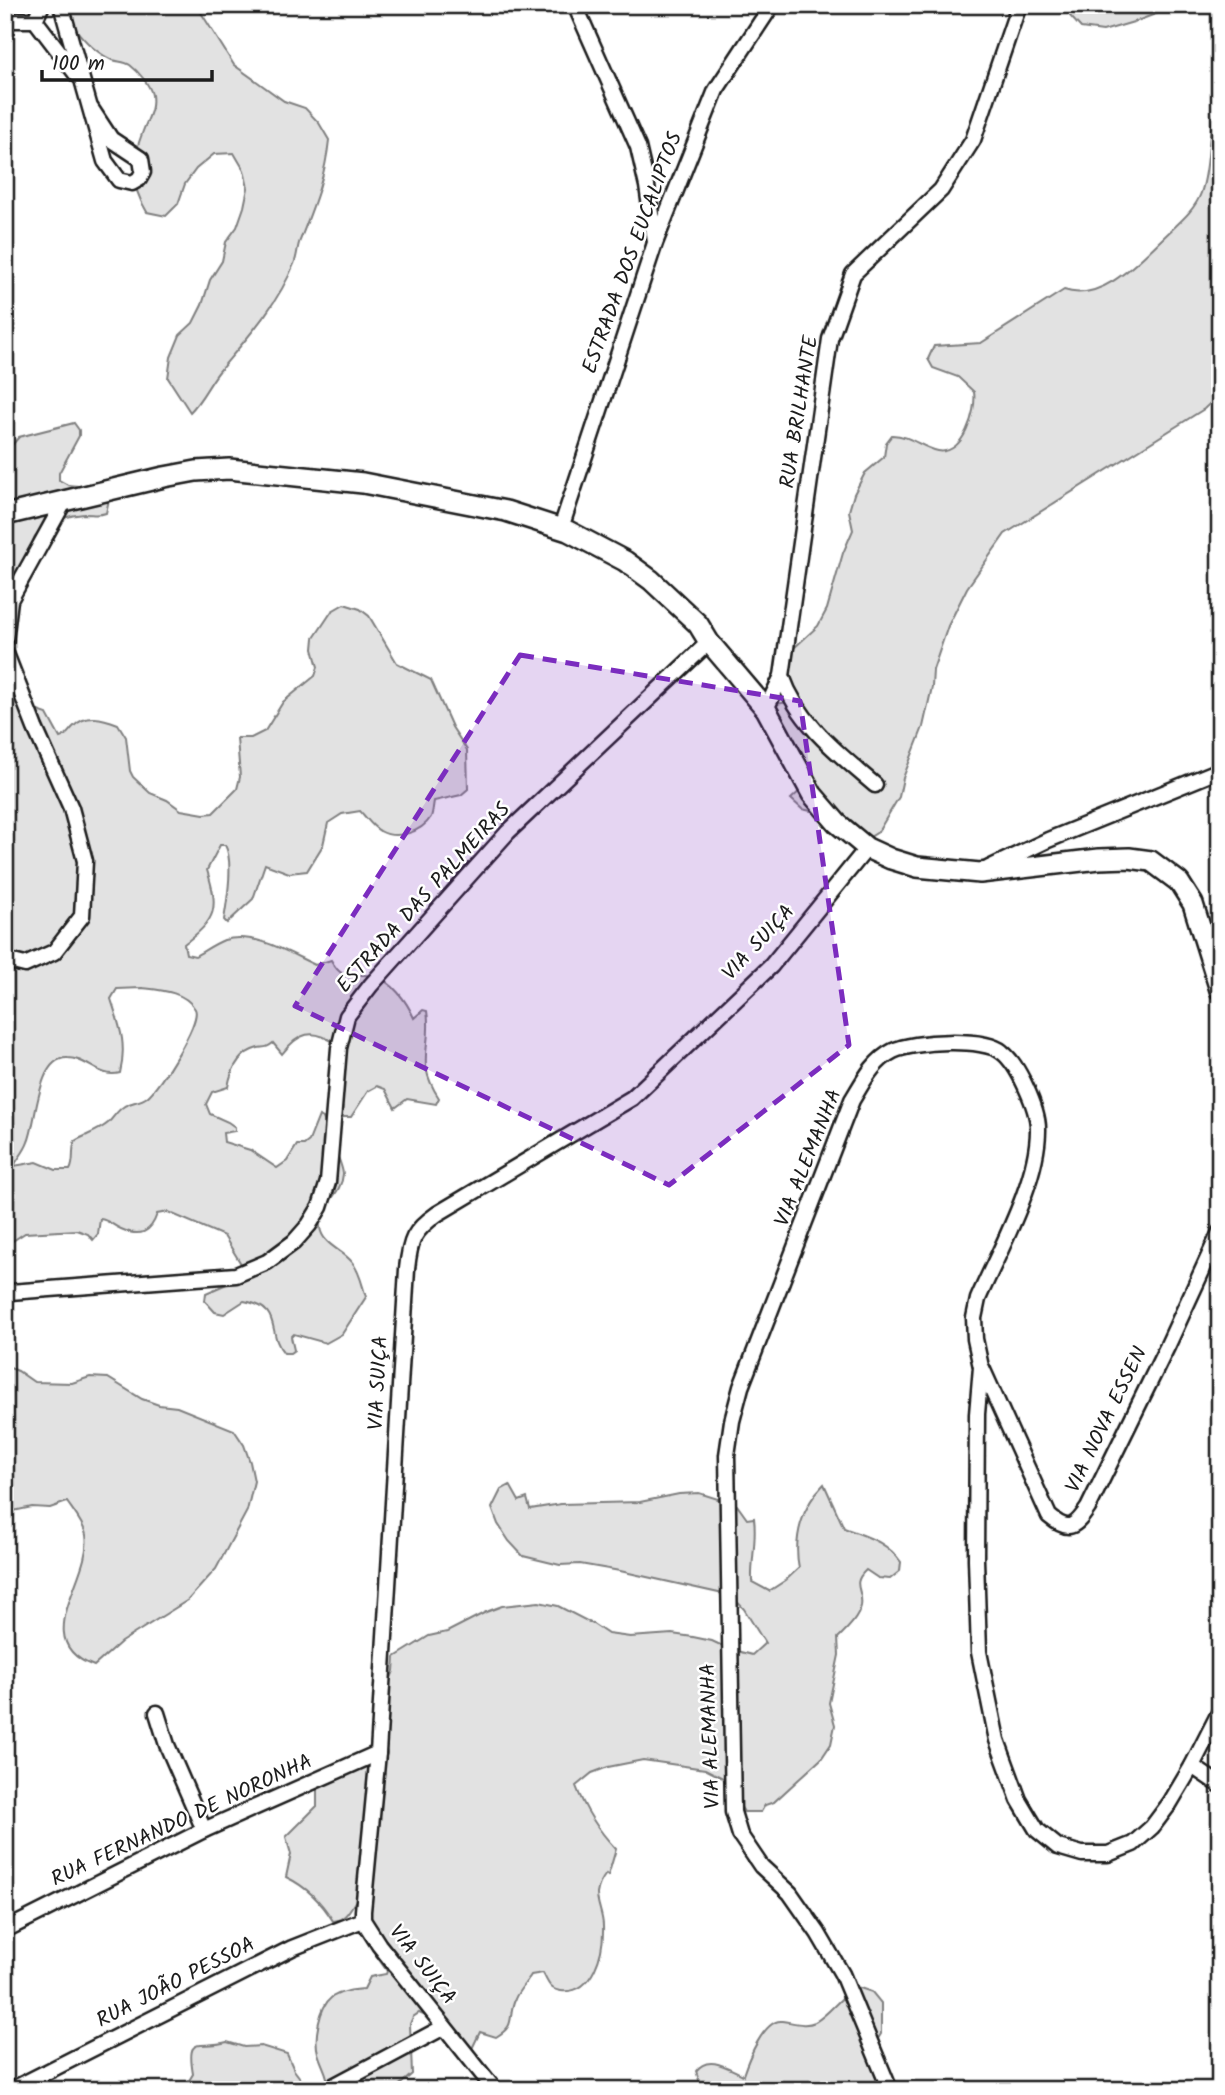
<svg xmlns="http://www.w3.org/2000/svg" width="1225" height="2095" viewBox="0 0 1225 2095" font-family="Kalam,sans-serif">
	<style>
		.green { fill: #e2e2e2; stroke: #7f7f7f; stroke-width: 2; fill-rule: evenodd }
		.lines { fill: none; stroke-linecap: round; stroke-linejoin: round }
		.minor-casing { stroke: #1c1c1c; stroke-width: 19 }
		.secondary-casing { stroke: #1c1c1c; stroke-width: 24 }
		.minor { stroke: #fff; stroke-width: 14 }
		.secondary { stroke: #fff; stroke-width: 19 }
		.marked { fill: #7b2cbf; fill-opacity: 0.2; stroke: #7b2cbf; stroke-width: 5; stroke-dasharray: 14 9; stroke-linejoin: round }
		.labels { text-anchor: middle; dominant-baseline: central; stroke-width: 5; stroke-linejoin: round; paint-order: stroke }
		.street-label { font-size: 21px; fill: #1c1c1c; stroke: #fff }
	</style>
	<rect width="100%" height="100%" fill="#fff"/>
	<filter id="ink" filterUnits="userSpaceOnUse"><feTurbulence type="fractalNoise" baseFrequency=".0143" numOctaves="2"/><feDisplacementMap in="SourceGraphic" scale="14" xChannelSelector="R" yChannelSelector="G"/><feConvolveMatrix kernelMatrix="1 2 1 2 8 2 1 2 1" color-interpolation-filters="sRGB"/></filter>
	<g filter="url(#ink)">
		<!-- green -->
		<g class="green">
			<path d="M71,5H199L200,11L234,65L284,101L305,108L319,123L329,140C325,179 313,207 299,243C297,250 297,257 294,264C278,304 248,337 221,369C209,383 203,399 190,412L168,378L171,357L180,335L193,323L202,305L210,280L222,261L226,242L237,227L244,207L248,188L244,170L234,153L214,154L196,169L185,184L178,204L166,216L147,212C129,183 131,162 143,131C148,118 154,110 152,95C150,85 138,71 130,65C125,61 116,62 110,59C92,50 78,34 68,18Z"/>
			<polygon points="1068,5 1179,5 1137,21 1103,31 1081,28 1070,16"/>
			<path d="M1220,99V394L1204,409L1005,534L967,588L948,626L933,670L932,687L923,727L903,778L899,797L878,832L865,840L825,814L802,809L791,799L802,789L772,709L776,704L789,702L788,657L794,648L818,626L827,609L843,553L853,530L849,511L854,494L865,473L884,457L886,443L892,435C910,435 922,448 938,451C963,456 977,411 974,392L958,377L933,368L928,359L934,346L981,343L1064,290C1101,303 1139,261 1163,238C1177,224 1194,212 1201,193C1212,163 1205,128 1220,99Z"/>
			<path d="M74,423L79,430V436L59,473V480L68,485L108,489L110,495L106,513C98,516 93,514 84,514C71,515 55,520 43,528C32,535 33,544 29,555C24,566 14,578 5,585V453L19,437Z"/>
			<path d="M344,604L360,609L369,616L397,663L431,680L452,727L467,750L468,789L461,795L434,801C433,806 433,812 431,817C421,833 396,840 380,831C372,827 366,817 360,811L342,814L328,823L323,845L307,871L289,873L265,864L253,899L227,923L224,920C227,901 234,861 225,845H220L207,870C219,909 217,919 184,944L186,954L195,956C204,951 214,944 224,940C255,931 289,953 315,965L331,960C343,983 352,972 373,976C392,980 407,1002 414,1018L423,1010L427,1011C433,1048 414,1060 439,1098L436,1104L407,1099L395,1108L385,1089L377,1086L368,1091L351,1117H342L337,1111L336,1044C313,1027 298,1033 282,1054L273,1043C267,1048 265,1047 258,1048C238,1053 231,1070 228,1087L212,1092L206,1104L210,1114L228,1122L235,1127V1131L223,1133L224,1142L250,1150L277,1168L287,1161L297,1145H304L309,1141L319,1116L323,1118C327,1130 343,1165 343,1174C342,1196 317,1206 320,1227C322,1245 343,1250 352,1262C360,1272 362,1285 366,1297L342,1334L326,1343L294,1334L291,1337L294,1350L290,1353H284C266,1333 284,1308 244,1301L224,1314L215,1312L205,1301L206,1293L243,1277L246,1272L224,1236L168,1212L157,1214C151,1232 141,1238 121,1229C113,1226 109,1220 100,1219L98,1234L93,1240L88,1234L77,1230L25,1233L5,1246V689L26,693L32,709L47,714L60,738C67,736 68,732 73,727C86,713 103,718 118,724L126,737L130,771L133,777L150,793L167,800L181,810L204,814L213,813L237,789L240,777L237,738H251L265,731L283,702L315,676L318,667L313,649L314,638L332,611ZM142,988C159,990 185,991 195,1009C202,1021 159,1088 147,1097C141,1102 130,1102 123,1107C117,1111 113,1118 108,1123C99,1131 85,1135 75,1141C71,1150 75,1162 70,1170H56L37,1162L14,1166C18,1158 25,1151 28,1142C37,1122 37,1056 68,1058C87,1058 100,1079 120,1073C127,1044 120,1027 111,999L117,989Z"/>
			<path d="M5,1366L18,1371L34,1382L72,1383L90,1377L108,1378L142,1399L159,1405L177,1407L234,1430L244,1445L250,1462L254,1481L247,1511L216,1569L188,1600L121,1642L94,1666C27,1641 93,1577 86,1535C84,1524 73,1511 67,1502L50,1508L32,1507L9,1512L5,1506Z"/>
			<path d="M824,1484L844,1528C867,1537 886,1541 901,1562L900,1571L890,1579L878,1578L866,1570C850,1585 864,1590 861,1606C858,1619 847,1629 838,1638L839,1655L829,1703L835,1725L831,1744L821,1759L774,1802L765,1805L761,1812H744L723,1778L705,1769L643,1760L608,1767L592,1773L576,1786C585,1810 599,1831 616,1849L608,1876L606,1874C602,1879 598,1887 597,1894C597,1904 603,1915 603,1926C604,1951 594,1995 561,1991C550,1990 548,1983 543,1973L531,1975C526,1983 518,1991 515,1999C507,2018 517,2025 496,2037L480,2032L468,2057L460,2052L426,2016L419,2013L413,2017L410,2024L412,2074L394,2090H329C329,2075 322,2067 318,2053C314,2039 319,2007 332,1997C342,1991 353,1990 364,1989L370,1977L386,1974L387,1971L375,1954L362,1897H358C351,1907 346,1921 333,1921C321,1901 307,1887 286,1877L291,1854L286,1837L317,1806V1786L367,1756L372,1742L381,1701L394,1671L395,1657L429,1636L447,1632L486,1612L502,1606L539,1602L558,1606L593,1624L608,1634L630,1637L672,1634L693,1637L712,1641L729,1649L752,1655L765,1643L744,1609L732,1596L620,1571L580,1564L560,1565L523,1556L509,1541L498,1524L492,1508L501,1490L510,1485L519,1501L527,1498L530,1509L561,1504L640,1502L679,1494L699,1493L737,1505L747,1519L754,1518C757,1540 751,1560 752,1582L769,1591L786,1580L799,1568C793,1538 802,1506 824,1484Z"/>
			<path d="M857,1987L872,1992L881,2003V2034L870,2051L892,2090H700V2083L696,2071C708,2054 728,2068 743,2075C748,2060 764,2019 782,2021C792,2022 805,2027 815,2022C830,2014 840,1996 857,1987Z"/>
			<path d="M227,2042L244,2047L261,2046L287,2054L294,2070L309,2090H183L193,2074C186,2033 199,2050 227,2042Z"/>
		</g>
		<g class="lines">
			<!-- minor casing -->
			<g class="minor-casing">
				<g id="minor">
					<polyline points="61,5 105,161 119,180 132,183 139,179 143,172 141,159 111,139 90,107"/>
					<polyline points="575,5 638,147 647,186 655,242"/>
					<polyline points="5,20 35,20"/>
					<polyline points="35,20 77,75"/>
					<polyline points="35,20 42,5"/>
					<polyline points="561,528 655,243 716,90 772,5"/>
					<polyline points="5,641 10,600 64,502"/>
					<polyline points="5,651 35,728 71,808 85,861 82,916 54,952 25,965 5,960"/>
					<path d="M782,676C798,723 839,754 875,785"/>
					<polyline points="766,709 782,676 830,339 853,274 941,190 973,140 1019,5"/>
					<polyline points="989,868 1048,840 1220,770"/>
					<polyline points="5,1295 10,1292 236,1275 267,1262 294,1242 309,1225 320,1207 328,1182 339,1048 347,1016 371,985 508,832 709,642"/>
					<path d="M982,1368L1049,1516C1069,1533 1075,1527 1088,1508L1167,1347L1220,1232"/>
					<polyline points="157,1713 167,1745 204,1830"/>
					<polyline points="1192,1766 1220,1785"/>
					<polyline points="5,1930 204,1830 378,1753"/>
					<polyline points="11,2090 292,1948 363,1920"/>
					<polyline points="326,2090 444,2027"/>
					<path d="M495,2090L379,1945L363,1920V1911L378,1753L407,1269C410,1240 413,1231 437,1214L632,1098L771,966L867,848"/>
					<path d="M890,2090L842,1974L818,1933L790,1893L761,1866L740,1835L733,1812L727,1455L732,1421L741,1387L852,1100C863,1082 873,1061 893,1051C913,1041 984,1037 1002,1052C1018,1064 1038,1109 1038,1128C1039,1180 999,1251 978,1299L974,1318L975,1339L981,1367L977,1414L976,1559L979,1652L997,1740L1019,1800L1037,1830L1058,1847L1082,1854H1108L1133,1844L1152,1827L1170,1803L1192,1766L1220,1711"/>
				</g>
			</g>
			<!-- secondary casing -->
			<g class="secondary-casing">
				<polyline id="secondary" points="5,515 164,477 196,471 229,469 363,483 506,511 568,531 625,561 651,580 698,624 709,642 766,709 812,794 837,823 867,848 891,859 917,867 980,873 1099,859 1129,858 1151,861 1179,882 1193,904 1220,990"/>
			</g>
			<!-- minor -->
			<use href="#minor" class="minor"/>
			<!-- secondary -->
			<use href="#secondary" class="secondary"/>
		</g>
	</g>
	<!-- marked area -->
	<path class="marked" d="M520,655L800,701L849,1045L669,1185L295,1006Z"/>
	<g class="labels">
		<!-- street labels -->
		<g class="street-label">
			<text transform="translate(633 253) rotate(-70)">ESTRADA DOS EUCALIPTOS</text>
			<text transform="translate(800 412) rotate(-81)">RUA BRILHANTE</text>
			<text transform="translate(424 898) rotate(-48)">ESTRADA DAS PALMEIRAS</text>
			<text transform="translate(759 943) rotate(-47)">VIA SUIÇA</text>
			<text transform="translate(809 1158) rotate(-68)">VIA ALEMANHA</text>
			<text transform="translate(379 1383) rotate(-87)">VIA SUIÇA</text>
			<text transform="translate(1107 1420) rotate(-64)">VIA NOVA ESSEN</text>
			<text transform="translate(711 1736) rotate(-92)">VIA ALEMANHA</text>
			<text transform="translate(182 1821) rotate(-25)">RUA FERNANDO DE NORONHA</text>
			<text transform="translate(422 1965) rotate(52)">VIA SUIÇA</text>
			<text transform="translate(176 1983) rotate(-27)">RUA JOÃO PESSOA</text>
		</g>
	</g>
	<!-- margin -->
	<rect width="1225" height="2095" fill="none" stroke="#fff" stroke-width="28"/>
	<rect x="14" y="14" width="1197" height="2067" fill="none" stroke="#1c1c1c" stroke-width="2.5" filter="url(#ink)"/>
	<!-- scale -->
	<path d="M42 70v10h170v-10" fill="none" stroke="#1c1c1c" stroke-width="3.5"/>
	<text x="52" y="70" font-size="21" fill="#1c1c1c" stroke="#ffffff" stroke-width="5" paint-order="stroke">100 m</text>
</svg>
